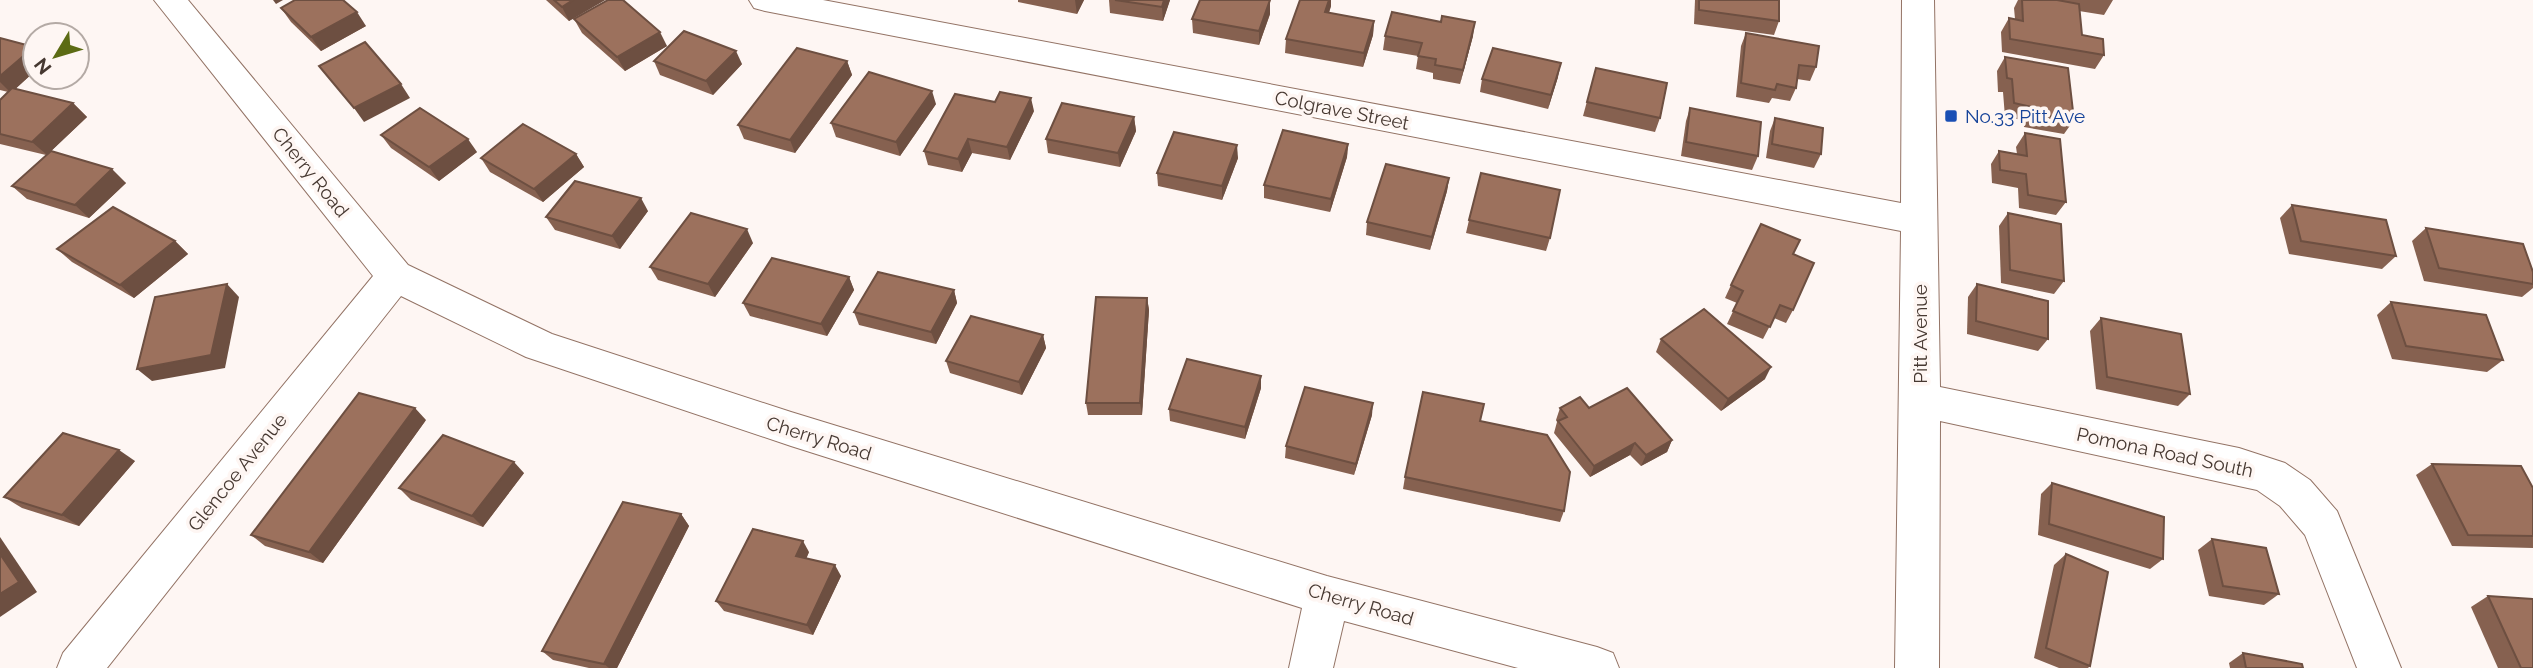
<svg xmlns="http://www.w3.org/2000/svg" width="2533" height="668" viewBox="0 0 2533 668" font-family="Raleway,sans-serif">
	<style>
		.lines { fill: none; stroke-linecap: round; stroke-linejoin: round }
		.minor-casing { stroke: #937365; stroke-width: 2 }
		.minor { fill: #fff; fill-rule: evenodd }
		.wall { fill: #866150 }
		.shaded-wall { fill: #6d4f41 }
		.building { fill: #9c715d; stroke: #6d4f41; stroke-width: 2 }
		.transit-dot { fill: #1a4fb4; stroke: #fef6f3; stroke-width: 2.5 }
		.labels { text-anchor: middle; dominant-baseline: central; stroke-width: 7; stroke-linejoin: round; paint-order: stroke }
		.street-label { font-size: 19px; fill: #463831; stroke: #fef6f3 }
		.transit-label { font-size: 19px; fill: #164399; stroke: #fef6f3; text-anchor: start }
	</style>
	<rect width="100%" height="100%" fill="#fef6f3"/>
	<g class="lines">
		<!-- minor casing -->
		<g class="minor-casing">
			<g id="minor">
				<polygon points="154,0 188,0 408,265 552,334 791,412 1327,576 1597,647 1613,653 1619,668 1518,668 1344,621 1333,668 1289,668 1302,608 791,446 526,357 401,296 107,668 57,668 63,653 373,276"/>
				<polygon points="749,0 823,0 1901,203 1902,0 1934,0 1940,387 2239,448 2285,463 2310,480 2337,511 2401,668 2357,668 2305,535 2280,506 2257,490 1940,421 1939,668 1895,668 1901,231 765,11 754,8"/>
			</g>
		</g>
		<!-- minor -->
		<use href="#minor" class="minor"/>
	</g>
	<!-- wall -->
	<g class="wall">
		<polygon points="546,0 605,0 569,21"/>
		<polygon points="1018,0 1084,0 1077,14 1018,2"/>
		<polygon points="1109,0 1170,0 1163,21 1110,13"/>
		<polygon points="1300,0 1331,0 1331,6 1329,13 1374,21 1373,35 1363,67 1285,53 1286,39"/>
		<polygon points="1695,0 1779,0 1779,21 1774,35 1694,24"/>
		<polygon points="2018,0 2113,0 2104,15 2079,11 2082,35 2104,55 2095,69 2002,52 2001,32 2009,18 2015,19 2014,8"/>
		<polygon points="281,8 366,26 321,51 291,22"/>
		<polygon points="1270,14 1259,45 1193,33 1192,19"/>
		<polygon points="574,19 667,46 625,71 582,33"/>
		<polygon points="1746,33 1816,67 1810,81 1797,79 1796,88 1790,101 1772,98 1769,103 1736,97 1741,46"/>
		<polygon points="1385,36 1473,36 1460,84 1433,79 1433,73 1416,69 1418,56 1383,50"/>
		<polygon points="0,38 35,48 35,71 15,89 73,103 87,117 51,151 126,183 89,218 27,199 12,186 46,155 0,144 0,100 8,92 0,90"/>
		<polygon points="2005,57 2074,120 2064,134 2024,127 2023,120 2005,117 2003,92 1998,92 1997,71"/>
		<polygon points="654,61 742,64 713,95 660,75"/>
		<polygon points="847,61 852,75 795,153 744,139 738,125"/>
		<polygon points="1596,68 1660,118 1655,132 1583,116"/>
		<polygon points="1558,77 1548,109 1480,92 1482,79"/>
		<polygon points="936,104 900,156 836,137 831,123"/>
		<polygon points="1690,108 1758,156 1752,170 1681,156 1686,121"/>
		<polygon points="1034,111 1010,160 972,153 962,172 928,165 924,151"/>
		<polygon points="1134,117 1136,131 1120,167 1048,153 1046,139"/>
		<polygon points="1775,118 1821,154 1814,168 1766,158 1770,131"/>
		<polygon points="2025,133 2066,202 2056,215 2019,208 2018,188 1992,183 1991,164 1999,151 2017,154 2016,147"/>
		<polygon points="381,135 477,152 439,181 391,148"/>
		<polygon points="1348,144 1347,157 1330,212 1264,198 1264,185"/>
		<polygon points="576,154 584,167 543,202 490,172 481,158"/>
		<polygon points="1238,158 1222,200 1158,186 1157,173"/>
		<polygon points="1449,178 1447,191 1430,250 1366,235 1367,222"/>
		<polygon points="2292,205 2396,256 2382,269 2289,254 2280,218"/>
		<polygon points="648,211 620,249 555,230 546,217"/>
		<polygon points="2008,213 2064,281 2054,294 2001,283 1999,226"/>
		<polygon points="1469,220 1550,238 1546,251 1466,233"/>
		<polygon points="2426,228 2533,272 2533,288 2522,297 2424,281 2412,241"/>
		<polygon points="175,241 188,254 134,298 72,262 57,249"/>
		<polygon points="753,243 715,297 658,280 650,267"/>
		<polygon points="1793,254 1793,310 1786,323 1774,318 1763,339 1727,324 1737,303 1725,298 1731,285"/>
		<polygon points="849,277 854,290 827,336 750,316 743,303"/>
		<polygon points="1977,284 2048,339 2038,351 1967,334 1968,297"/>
		<polygon points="954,290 957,303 936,344 859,325 854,312"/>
		<polygon points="1147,298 1149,310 1142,415 1088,415 1086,403"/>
		<polygon points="2391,302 2503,360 2487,372 2392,359 2377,315"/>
		<polygon points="2101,318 2190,394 2178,406 2096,389 2090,331"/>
		<polygon points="1043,335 1046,348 1022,395 950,373 946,361"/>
		<polygon points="1661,339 1765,379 1721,411 1656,352"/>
		<polygon points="1261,388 1245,439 1170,421 1169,409"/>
		<polygon points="1560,408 1589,408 1672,440 1667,452 1641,466 1630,455 1590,477 1554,433 1557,422 1556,420"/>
		<polygon points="1372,415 1354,475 1285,458 1286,446"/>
		<polygon points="426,420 323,563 265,546 251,535"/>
		<polygon points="1480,421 1564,511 1560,522 1403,489 1405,477"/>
		<polygon points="135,461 79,526 22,508 4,497"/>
		<polygon points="2432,464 2533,488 2533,548 2452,546 2416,475"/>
		<polygon points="524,473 483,527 411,500 399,488"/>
		<polygon points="2052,483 2163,559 2150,569 2038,535 2041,494"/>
		<polygon points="681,514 689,526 617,668 589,668 553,660 542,651"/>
		<polygon points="2212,539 2279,594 2264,605 2209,596 2198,550"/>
		<polygon points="809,552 806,558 841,576 813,635 724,611 716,601"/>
		<polygon points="2066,554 2090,666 2088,668 2059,668 2034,658 2054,565"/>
		<polygon points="2488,596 2533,668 2498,668 2471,607"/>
		<polygon points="2243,653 2303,668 2230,668 2229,663"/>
	</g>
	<!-- shaded-wall -->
	<g class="shaded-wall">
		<polygon points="273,0 283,0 276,4"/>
		<polygon points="573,0 605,0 569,21 562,7"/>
		<polygon points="1075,0 1084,0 1077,14"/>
		<polygon points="1164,0 1170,0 1163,21 1162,7"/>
		<polygon points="1270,0 1270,14 1259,45 1259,31"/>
		<polygon points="1329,0 1331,0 1331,6 1324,26 1325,12"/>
		<polygon points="357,12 366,26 321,51 311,37"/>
		<polygon points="1374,21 1373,35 1363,67 1364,53"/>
		<polygon points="1475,22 1473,36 1460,84 1463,70"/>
		<polygon points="660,32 667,46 625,71 617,57"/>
		<polygon points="34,47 35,48 35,71 11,93 0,82 0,76"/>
		<polygon points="736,51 742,64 713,95 706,81"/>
		<polygon points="847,61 852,75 795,153 790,140"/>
		<polygon points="1561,63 1558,77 1548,109 1551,95"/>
		<polygon points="401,84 410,98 364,122 354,108"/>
		<polygon points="932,91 936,104 900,156 896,142"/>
		<polygon points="1031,98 1034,111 1010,160 1007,147"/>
		<polygon points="73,103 87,117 47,155 32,142"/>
		<polygon points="1134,117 1136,131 1120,167 1118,153"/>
		<polygon points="468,139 477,152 439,181 429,167"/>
		<polygon points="968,139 972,153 962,172 958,159"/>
		<polygon points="1348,144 1347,157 1330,212 1331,199"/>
		<polygon points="1237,145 1238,158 1222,200 1222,186"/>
		<polygon points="576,154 584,167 543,202 534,189"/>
		<polygon points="112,169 126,183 89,218 75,205"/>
		<polygon points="1449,178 1447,191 1430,250 1432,237"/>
		<polygon points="641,198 648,211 620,249 612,236"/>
		<polygon points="747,229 753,243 715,297 708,284"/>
		<polygon points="175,241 188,254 134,298 120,285"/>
		<polygon points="849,277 854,290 827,336 821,324"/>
		<polygon points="227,284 239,297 225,368 152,381 137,369"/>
		<polygon points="954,290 957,303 936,344 931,332"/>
		<polygon points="1147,298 1149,310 1142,415 1140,403"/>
		<polygon points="1043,335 1046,348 1022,395 1019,382"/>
		<polygon points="1771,367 1765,379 1721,411 1728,399"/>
		<polygon points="1261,376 1261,388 1245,439 1245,427"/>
		<polygon points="1373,403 1372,415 1354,475 1356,464"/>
		<polygon points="415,408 426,420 323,563 309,552"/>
		<polygon points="1672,440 1667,452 1641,466 1646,455"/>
		<polygon points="1635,443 1630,455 1590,477 1594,466"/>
		<polygon points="119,450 135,461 79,526 62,515"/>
		<polygon points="514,462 524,473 483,527 472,516"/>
		<polygon points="681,514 689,526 617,668 609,668 604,664"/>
		<polygon points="0,537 37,592 0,617"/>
		<polygon points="803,541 809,552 803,567 796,556"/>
		<polygon points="835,565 841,576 813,635 807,625"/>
	</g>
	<!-- building -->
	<g class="building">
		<polygon points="295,0 343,0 357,12 311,37 281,8"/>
		<polygon points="554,0 573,0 562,7"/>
		<polygon points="608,0 623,0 660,32 617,57 574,19"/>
		<polygon points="1115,0 1164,0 1162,7"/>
		<polygon points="1200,0 1270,0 1259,31 1192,19"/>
		<polygon points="1300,0 1329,0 1325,12 1374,21 1364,53 1286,39"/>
		<polygon points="1699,0 1779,0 1779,21 1699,10"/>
		<polygon points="2022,0 2057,0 2079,4 2082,35 2103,39 2104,55 2010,39 2009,18 2023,21"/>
		<polygon points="1392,12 1441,22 1442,16 1475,22 1463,70 1435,65 1436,59 1418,56 1422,43 1385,36"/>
		<polygon points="684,31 736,51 706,81 654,61"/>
		<polygon points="1746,33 1819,46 1816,67 1799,65 1796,88 1777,84 1775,90 1741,83"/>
		<polygon points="0,38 34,47 0,76"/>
		<polygon points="365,42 401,84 354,108 319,66"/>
		<polygon points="797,48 847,61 790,140 738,125"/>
		<polygon points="1493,48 1561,63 1551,95 1482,79"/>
		<polygon points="2005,57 2068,68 2074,120 2033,113 2032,107 2014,103 2012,79 2007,78"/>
		<polygon points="1596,68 1667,83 1660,118 1587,102"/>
		<polygon points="869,72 932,91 896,142 831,123"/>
		<polygon points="12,88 73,103 32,142 0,134 0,100"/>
		<polygon points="1000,92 1031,98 1007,147 968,139 958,159 924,151 955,94 995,102"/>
		<polygon points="1062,103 1134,117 1118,153 1046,139"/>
		<polygon points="420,108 468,139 429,167 381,135"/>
		<polygon points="1690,108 1761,122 1758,156 1686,142"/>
		<polygon points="1775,118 1823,128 1821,154 1772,144"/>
		<polygon points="523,124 576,154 534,189 481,158"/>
		<polygon points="1283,130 1348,144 1331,199 1264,185"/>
		<polygon points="1174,132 1237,145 1222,186 1157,173"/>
		<polygon points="2025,133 2060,139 2066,202 2028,195 2026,174 2000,170 1999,151 2027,156"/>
		<polygon points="51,151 112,169 75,205 12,186"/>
		<polygon points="1386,164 1449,178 1432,237 1367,222"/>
		<polygon points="1481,173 1560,190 1550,238 1469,220"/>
		<polygon points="575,181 641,198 612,236 546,217"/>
		<polygon points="2292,205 2386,220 2396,256 2301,241"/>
		<polygon points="113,207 175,241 120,285 57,249"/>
		<polygon points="691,213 747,229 708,284 650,267"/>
		<polygon points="2008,213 2061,224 2064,281 2010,270"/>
		<polygon points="1761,224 1800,240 1793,254 1814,263 1793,310 1780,305 1770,327 1733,311 1743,291 1731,285"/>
		<polygon points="2426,228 2523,244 2533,272 2533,284 2439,268"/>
		<polygon points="772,258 849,277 821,324 743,303"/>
		<polygon points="878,272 954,290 931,332 854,312"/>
		<polygon points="227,284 211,355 137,369 155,297"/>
		<polygon points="1977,284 2048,301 2048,339 1976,321"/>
		<polygon points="1096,297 1147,298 1140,403 1086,403"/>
		<polygon points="2391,302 2486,315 2503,360 2406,346"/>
		<polygon points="1704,309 1771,367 1728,399 1661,339"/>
		<polygon points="971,316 1043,335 1019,382 946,361"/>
		<polygon points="2101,318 2181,334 2190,394 2107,377"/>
		<polygon points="1187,359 1261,376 1245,427 1169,409"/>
		<polygon points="1305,387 1373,403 1356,464 1286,446"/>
		<polygon points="1627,388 1672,440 1646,455 1635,443 1594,466 1558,421 1567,417 1560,408 1580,397 1589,408"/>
		<polygon points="1423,392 1484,404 1480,421 1547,435 1570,472 1564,511 1405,477"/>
		<polygon points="359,393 415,408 309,552 251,535"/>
		<polygon points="63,433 119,450 62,515 4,497"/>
		<polygon points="443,435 514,462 472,516 399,488"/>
		<polygon points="2432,464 2521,466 2533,488 2533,536 2468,535"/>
		<polygon points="2052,483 2164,517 2163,559 2049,524"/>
		<polygon points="623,502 681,514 604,664 542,651"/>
		<polygon points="753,529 803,541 796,556 835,565 807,625 716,601"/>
		<polygon points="2212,539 2266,548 2279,594 2223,586"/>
		<polygon points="0,554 19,582 0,594"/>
		<polygon points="2066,554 2108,572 2090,666 2046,648"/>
		<polygon points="2488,596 2533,599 2533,668 2521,668"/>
		<polygon points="2243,653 2302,664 2303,668 2246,668"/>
	</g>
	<!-- markers -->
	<rect class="transit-dot" x="1944" y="109" width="14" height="14" rx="3.5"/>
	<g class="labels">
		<!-- street labels -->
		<g class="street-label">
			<text transform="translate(1342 110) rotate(11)">Colgrave Street</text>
			<text transform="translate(311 172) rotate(51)">Cherry Road</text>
			<text transform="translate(1920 334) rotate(-90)">Pitt Avenue</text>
			<text transform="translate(819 438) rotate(17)">Cherry Road</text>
			<text transform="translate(2165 452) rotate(12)">Pomona Road South</text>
			<text transform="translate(237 472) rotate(-51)">Glencoe Avenue</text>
			<text transform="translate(1361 604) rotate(16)">Cherry Road</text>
		</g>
		<!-- transit labels -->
		<g class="transit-label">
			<text x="1965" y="116">No.33 Pitt Ave</text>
		</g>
	</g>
	<!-- north arrow -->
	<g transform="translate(56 56) rotate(232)"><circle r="33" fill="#fef6f3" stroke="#b4aaa5" stroke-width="2"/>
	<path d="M0-5L12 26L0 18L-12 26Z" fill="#5c6b14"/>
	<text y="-10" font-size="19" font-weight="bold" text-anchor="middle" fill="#463831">N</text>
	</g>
</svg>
